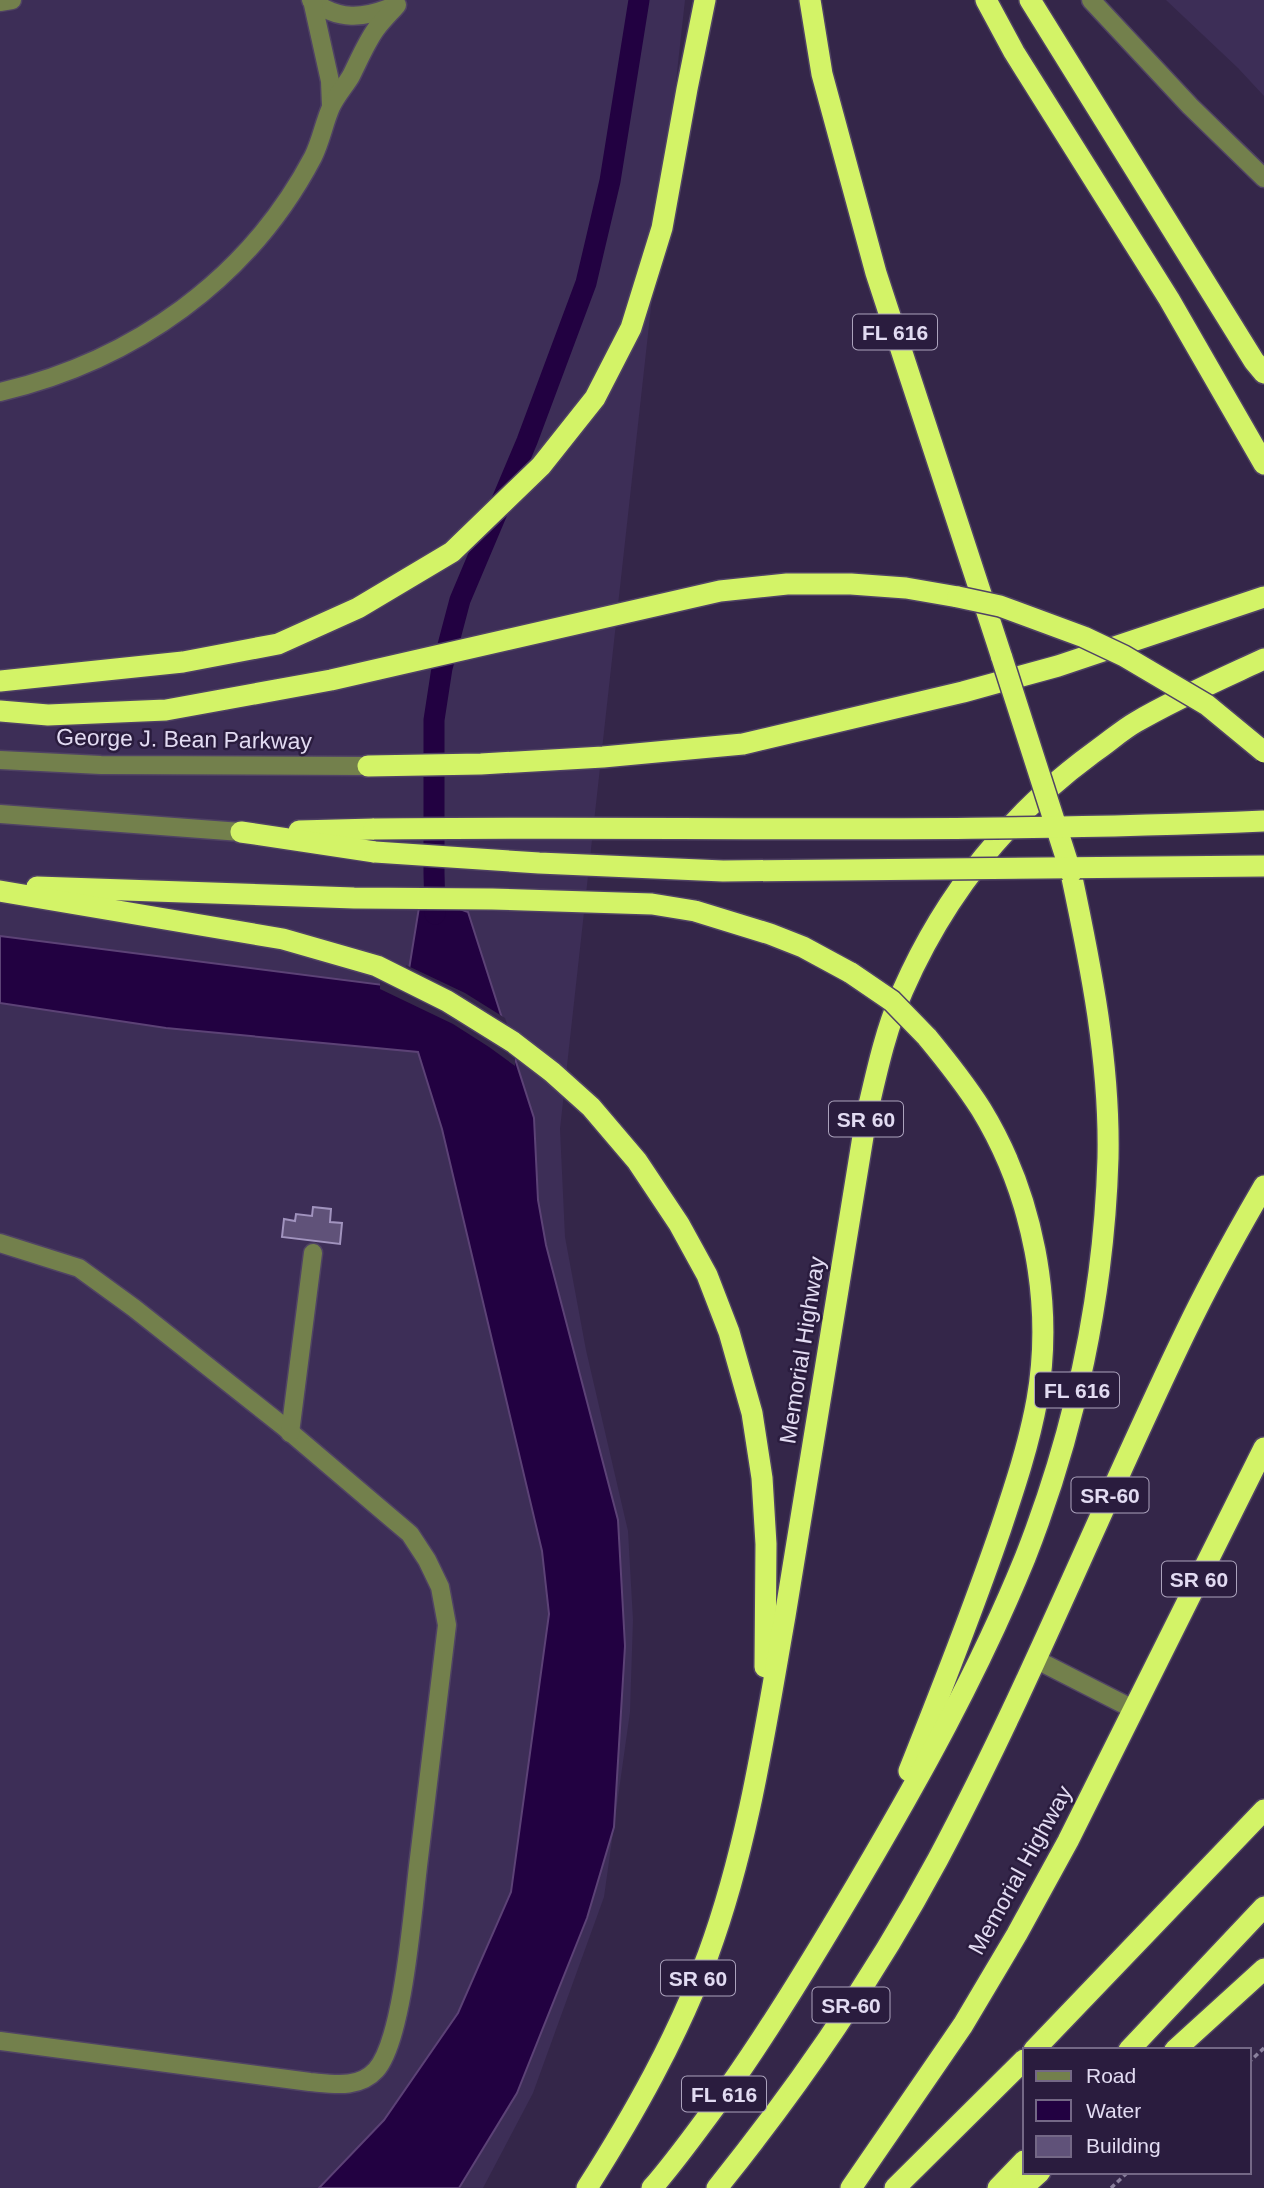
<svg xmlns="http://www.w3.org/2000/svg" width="1264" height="2188" viewBox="0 0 1264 2188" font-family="Helvetica,sans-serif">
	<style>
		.built { fill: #3d2e57 }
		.water { fill: #220141; stroke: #5c4276; stroke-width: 2 }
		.pier { fill: #342649 }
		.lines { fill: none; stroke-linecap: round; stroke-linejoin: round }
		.canal { stroke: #220141; stroke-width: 21 }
		.building { fill: #605279; stroke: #a193be; stroke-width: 2 }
		.minor-casing { stroke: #504364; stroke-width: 21 }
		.highway-casing { stroke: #504364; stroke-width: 24 }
		.path { stroke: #8a809d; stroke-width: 3.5; stroke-dasharray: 5 3.5; stroke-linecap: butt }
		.minor { stroke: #73804c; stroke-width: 18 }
		.highway { stroke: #d3f367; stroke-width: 21 }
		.highway-bridge-casing { stroke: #504364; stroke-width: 24; stroke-linecap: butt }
		.highway-bridge { stroke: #d3f367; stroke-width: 21 }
		.labels { text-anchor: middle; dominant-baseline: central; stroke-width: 5; stroke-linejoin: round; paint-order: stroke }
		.shield { fill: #2a1c3e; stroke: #aba2bc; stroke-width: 2 }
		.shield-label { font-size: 21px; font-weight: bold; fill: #e2dbf2 }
		.street-label { font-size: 23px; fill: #e2dbf2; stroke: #2a1c3e }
	</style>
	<rect width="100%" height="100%" fill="#342649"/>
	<!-- built -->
	<g class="built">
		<polygon points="0,0 685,0 560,1129 565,1237 586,1350 628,1531 633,1620 630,1712 604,1897 533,2093 483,2188 0,2188"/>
		<polygon points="1166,0 1264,0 1264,96 1238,68"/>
	</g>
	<!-- water -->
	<polygon class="water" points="421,895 468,912 534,1118 538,1200 546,1245 618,1520 625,1646 614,1827 587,1918 517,2093 459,2188 319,2188 384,2120 458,2013 511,1892 549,1614 542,1551 442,1129 418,1052 166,1028 0,1003 0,936 406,988"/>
	<!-- pier -->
	<polygon class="pier" points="406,965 465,993 505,1018 515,1048 515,1066 489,1047 453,1024 380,989 380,981 403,984"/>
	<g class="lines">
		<!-- canal -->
		<polyline class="canal" points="435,914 434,873 434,720 442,668 460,600 527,441 586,283 610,181 639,0"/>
	</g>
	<!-- building -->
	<polygon class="building" points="313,1207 331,1209 330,1222 342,1223 340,1244 282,1237 284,1219 295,1221 296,1214 312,1216"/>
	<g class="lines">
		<!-- minor casing -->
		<g class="minor-casing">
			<g id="minor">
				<path d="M311,0C339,21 363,19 394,6"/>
				<polyline points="312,0 330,81 331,106"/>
				<polyline points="1091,0 1190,106 1264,178"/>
				<polyline points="0,2 12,0"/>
				<path d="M0,392C133,361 249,279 313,157C321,141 324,123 331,107C336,96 345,86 351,76C359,60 366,43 376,29C382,21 390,13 397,5"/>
				<polyline points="0,760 101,765 368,766"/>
				<polyline points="0,814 241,832"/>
				<path d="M0,1243L79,1268L134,1308L283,1426L410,1534L427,1560L440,1587L447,1625C438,1703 428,1780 419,1858C413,1904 404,2039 376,2070C359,2089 333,2084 310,2082L0,2041"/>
				<polyline points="290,1433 313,1253"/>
				<polyline points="1035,1659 1135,1710"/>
			</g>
		</g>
		<!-- highway casing -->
		<g class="highway-casing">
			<g id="highway">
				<polyline points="810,0 822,74 876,273 1002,658"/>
				<polyline points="986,0 1014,52 1169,299 1264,464"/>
				<polyline points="1030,0 1254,361 1264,373"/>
				<polyline points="0,681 183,662 278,644 358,608 452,552 541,466 595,398 631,328 662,228 687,89 705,0"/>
				<polyline points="0,711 48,715 166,710 331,680 720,591 787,584 851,584 906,588 958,597"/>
				<polyline points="368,766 481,764 603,757 743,744 963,692 1058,666 1264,597"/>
				<polyline points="299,831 374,829"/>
				<polyline points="241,832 375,852"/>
				<polyline points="37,887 354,898 492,899 652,904 695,911 770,934 803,947 851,973"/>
				<polyline points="0,891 283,939 377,966 447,1001 513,1042 552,1072 591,1107 637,1161 679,1224 707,1275 729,1332 752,1413 762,1478 766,1544 765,1667"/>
				<path d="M909,1771C941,1691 973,1610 1001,1528C1015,1486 1029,1444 1037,1400C1054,1303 1033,1194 981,1109C965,1084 946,1060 927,1037"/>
				<polyline points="1034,2050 1264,1810"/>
				<polyline points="1129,2050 1264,1907"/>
				<polyline points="1175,2050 1264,1969"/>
				<path d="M587,2188C634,2114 677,2038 708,1955C748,1846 765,1730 785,1616C813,1450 840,1284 866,1118C876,1075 885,1031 903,990C945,894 1011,812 1097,750C1110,741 1122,730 1136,722C1177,698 1221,679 1264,659"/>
				<path d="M652,2188C674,2163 694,2135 714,2108C766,2036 812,1960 857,1884C919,1779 979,1671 1025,1558C1075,1431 1104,1294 1108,1158C1110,1062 1091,967 1071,873"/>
				<path d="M717,2188C800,2085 875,1976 938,1859C1029,1688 1101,1507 1185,1333C1209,1283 1236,1234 1264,1186"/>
				<polyline points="851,2188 963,2025 1017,1934 1068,1841 1264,1448"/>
				<polyline points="895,2188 1024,2060"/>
				<polyline points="998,2188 1024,2161"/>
				<polyline points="1022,2188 1040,2172"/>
			</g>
		</g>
		<!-- path -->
		<g class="path">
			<polyline points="1248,2063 1264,2048"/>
			<polyline points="1111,2188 1128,2172"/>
		</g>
		<!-- minor -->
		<use href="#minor" class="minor"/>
		<!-- highway -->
		<use href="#highway" class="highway"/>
		<!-- highway-bridge casing -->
		<g class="highway-bridge-casing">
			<g id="highway-bridge">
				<polyline points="958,597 1000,606 1084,637 1124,656 1207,705 1264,752"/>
				<polyline points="1002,658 1071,873"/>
				<path d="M374,829C671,826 968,834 1264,821"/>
				<polyline points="375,852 539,863 723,871 1264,866"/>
				<polyline points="851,973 892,1001 927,1037"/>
			</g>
		</g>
		<!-- highway-bridge -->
		<use href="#highway-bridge" class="highway-bridge"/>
	</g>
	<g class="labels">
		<!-- shield labels -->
		<g class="shield">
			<rect x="853" y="314.5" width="84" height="35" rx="5"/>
			<rect x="829" y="1101.5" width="74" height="35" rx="5"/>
			<rect x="1035" y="1372.5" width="84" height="35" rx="5"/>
			<rect x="1071.5" y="1477.5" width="77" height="35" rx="5"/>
			<rect x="1162" y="1561.5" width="74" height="35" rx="5"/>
			<rect x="661" y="1960.5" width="74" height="35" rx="5"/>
			<rect x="812.5" y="1987.5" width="77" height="35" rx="5"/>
			<rect x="682" y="2076.5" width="84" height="35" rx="5"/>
		</g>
		<g class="shield-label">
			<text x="895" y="332">FL 616</text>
			<text x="866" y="1119">SR 60</text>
			<text x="1077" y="1390">FL 616</text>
			<text x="1110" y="1495">SR-60</text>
			<text x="1199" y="1579">SR 60</text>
			<text x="698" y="1978">SR 60</text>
			<text x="851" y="2005">SR-60</text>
			<text x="724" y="2094">FL 616</text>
		</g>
		<!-- street labels -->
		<g class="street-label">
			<text transform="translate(184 739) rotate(1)">George J. Bean Parkway</text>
			<text transform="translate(802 1350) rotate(-81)">Memorial Highway</text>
			<text transform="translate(1020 1870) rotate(-61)">Memorial Highway</text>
		</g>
	</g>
	<!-- legend -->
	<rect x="1023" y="2048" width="228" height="126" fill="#2a1c3e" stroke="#746886" stroke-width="2"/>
	<rect x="1036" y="2071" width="35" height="10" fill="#73804c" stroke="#746886" stroke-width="2"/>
	<text x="1086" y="2083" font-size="21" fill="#e2dbf2">Road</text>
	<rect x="1036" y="2100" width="35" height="21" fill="#220141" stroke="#746886" stroke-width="2"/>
	<text x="1086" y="2118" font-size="21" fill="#e2dbf2">Water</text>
	<rect x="1036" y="2136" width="35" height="21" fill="#605279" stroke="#746886" stroke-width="2"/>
	<text x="1086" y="2153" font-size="21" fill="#e2dbf2">Building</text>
</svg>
